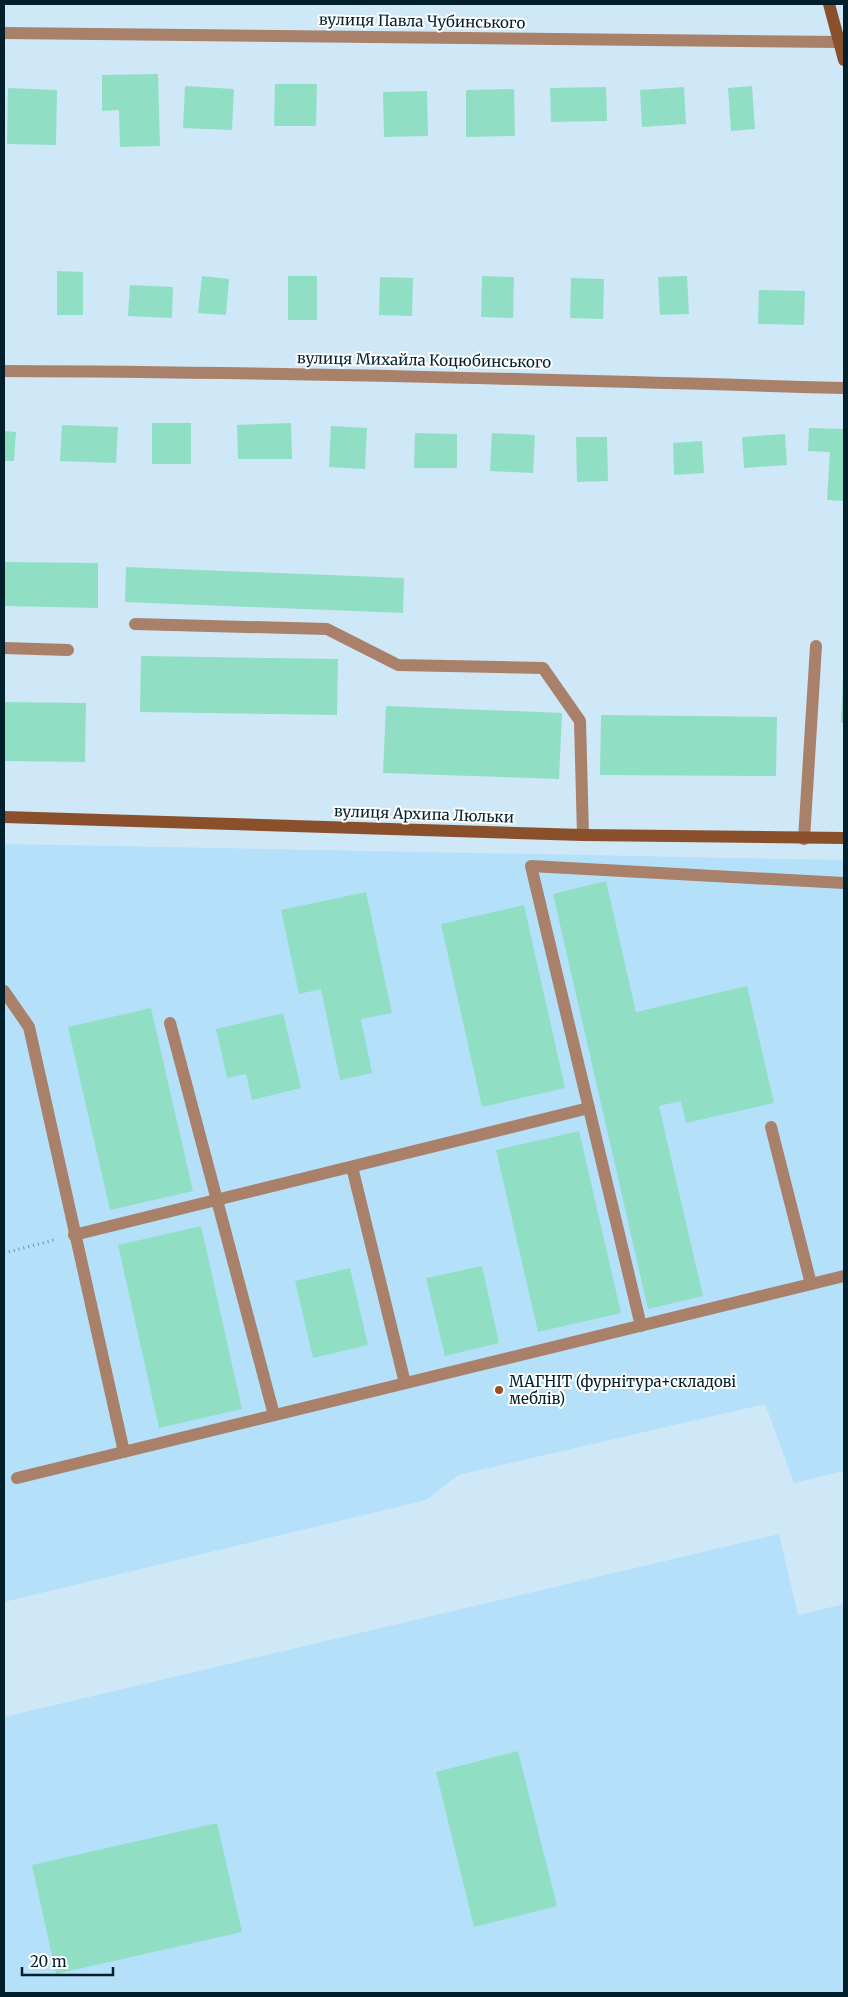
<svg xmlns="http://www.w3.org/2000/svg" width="848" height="1997" viewBox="0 0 848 1997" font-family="Merriweather,serif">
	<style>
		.built { fill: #b4e1f9 }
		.building { fill: #90dfc5 }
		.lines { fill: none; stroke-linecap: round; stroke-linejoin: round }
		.path { stroke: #738e9c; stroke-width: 3; stroke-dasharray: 1 4; stroke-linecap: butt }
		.lane { stroke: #a98069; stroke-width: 12 }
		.street { stroke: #a98069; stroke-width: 12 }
		.secondary { stroke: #89502b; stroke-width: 12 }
		.poi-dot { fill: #965225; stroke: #fff; stroke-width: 2 }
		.labels { text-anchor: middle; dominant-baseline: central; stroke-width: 4; stroke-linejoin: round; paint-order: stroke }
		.street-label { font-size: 15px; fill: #021f2c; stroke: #fff }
		.poi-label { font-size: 15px; fill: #021f2c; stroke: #fff; text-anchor: start }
	</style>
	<rect width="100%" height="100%" fill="#cee8f7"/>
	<!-- built -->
	<g class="built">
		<polygon points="4,844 844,860 844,1471 794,1483 765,1404 458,1475 426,1500 4,1602"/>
		<polygon points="779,1534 798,1615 844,1604 844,1993 4,1993 4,1717"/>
	</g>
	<!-- building -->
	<g class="building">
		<polygon points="158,74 160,146 120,147 119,110 102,111 102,75"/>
		<polygon points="275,84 317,84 316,126 274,126"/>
		<polygon points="185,86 234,89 232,130 183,128"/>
		<polygon points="752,86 755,129 731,131 728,88"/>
		<polygon points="606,87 607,121 551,122 550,88"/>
		<polygon points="684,87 686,124 642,127 640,90"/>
		<polygon points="8,88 57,90 56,145 7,144"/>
		<polygon points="514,89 515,136 466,137 466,90"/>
		<polygon points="427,91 428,136 384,137 383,92"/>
		<polygon points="57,271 83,272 83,315 57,315"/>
		<polygon points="202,276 229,279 226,315 198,313"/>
		<rect x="288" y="276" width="29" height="44"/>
		<polygon points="482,276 514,277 513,318 481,317"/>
		<polygon points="687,276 689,314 660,315 658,277"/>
		<polygon points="380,277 413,278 412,316 379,315"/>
		<polygon points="571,278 604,279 603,319 570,318"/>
		<polygon points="130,285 173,287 172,318 128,316"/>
		<polygon points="759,290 805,291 804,325 758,324"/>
		<rect x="152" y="423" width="39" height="41"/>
		<polygon points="291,423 292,459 238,459 237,425"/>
		<polygon points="62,425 118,427 116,463 60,461"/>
		<polygon points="331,426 367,428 365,469 329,467"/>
		<polygon points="809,428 844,429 844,501 827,500 830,452 808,451"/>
		<polygon points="4,431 16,432 14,461 4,461"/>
		<polygon points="415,433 457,434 457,468 414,468"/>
		<polygon points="492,433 535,435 533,473 490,471"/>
		<polygon points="785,434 787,465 744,468 742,437"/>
		<polygon points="576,437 607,437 608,481 577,482"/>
		<polygon points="702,441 704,473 674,475 673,443"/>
		<polygon points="4,562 98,563 98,608 4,606"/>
		<polygon points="126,567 404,578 403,613 125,602"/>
		<polygon points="141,656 338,659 337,715 140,712"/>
		<polygon points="843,678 844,678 844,723 841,723"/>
		<polygon points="4,702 86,703 85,762 4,761"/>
		<polygon points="386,706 562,713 559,779 383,773"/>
		<polygon points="601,715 777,717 776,776 600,775"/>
		<polygon points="606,881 636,1012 747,986 774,1103 686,1123 681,1101 659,1106 703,1296 648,1309 553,894"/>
		<polygon points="366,892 392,1013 361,1019 372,1073 340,1080 321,989 299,994 281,910"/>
		<polygon points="524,905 565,1088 482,1107 441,924"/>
		<polygon points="151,1008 193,1191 110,1210 68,1027"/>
		<polygon points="283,1013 301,1088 252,1100 246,1074 227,1078 216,1029"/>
		<polygon points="579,1131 621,1313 538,1332 496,1150"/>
		<polygon points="201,1226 242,1409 159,1428 118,1245"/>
		<polygon points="482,1266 499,1343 445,1356 426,1278"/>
		<polygon points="350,1268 368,1345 313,1358 295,1281"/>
		<polygon points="518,1751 557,1906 474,1927 436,1772"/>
		<polygon points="217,1823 242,1932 56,1974 32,1865"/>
	</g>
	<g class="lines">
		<!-- path -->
		<polyline class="path" points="4,1253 54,1240"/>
		<!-- lane -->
		<g class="lane">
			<polyline points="135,624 327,629 398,665 543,668 580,721 583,835"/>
			<polyline points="4,648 68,650"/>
			<polyline points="804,839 816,646"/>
			<polyline points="4,991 29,1027 124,1452"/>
			<polyline points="170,1023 274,1415"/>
			<polyline points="771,1127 811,1284"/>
			<polyline points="352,1167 405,1383"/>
			<polyline points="74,1235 589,1108"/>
			<polyline points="641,1326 531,866 844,883"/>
			<polyline points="17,1478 844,1276"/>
		</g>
		<!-- street -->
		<g class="street">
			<polyline points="4,33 839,42"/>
			<path d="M4,371C284,372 564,380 844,388"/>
		</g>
		<!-- secondary -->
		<g class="secondary">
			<polyline points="829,4 844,60"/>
			<polyline points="4,817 583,835 844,838"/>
		</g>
	</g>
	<!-- markers -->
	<circle class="poi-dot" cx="499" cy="1390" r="5"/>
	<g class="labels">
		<!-- street labels -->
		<g class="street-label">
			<text transform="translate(422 21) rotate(1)">вулиця Павла Чубинського</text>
			<text transform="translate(424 360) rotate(1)">вулиця Михайла Коцюбинського</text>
			<text transform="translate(424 814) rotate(2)">вулиця Архипа Люльки</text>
		</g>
		<!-- poi labels -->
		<g class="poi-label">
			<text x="509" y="1381">МАГНІТ (фурнітура+складові<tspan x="509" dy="17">меблів)</tspan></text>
		</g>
	</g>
	<!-- border -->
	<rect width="848" height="1997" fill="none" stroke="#021f2c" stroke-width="10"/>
	<!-- scale -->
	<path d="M22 1967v8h91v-8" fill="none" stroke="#021f2c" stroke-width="2.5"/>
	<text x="30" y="1967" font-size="15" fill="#021f2c" stroke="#ffffff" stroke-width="4" paint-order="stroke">20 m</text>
</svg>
